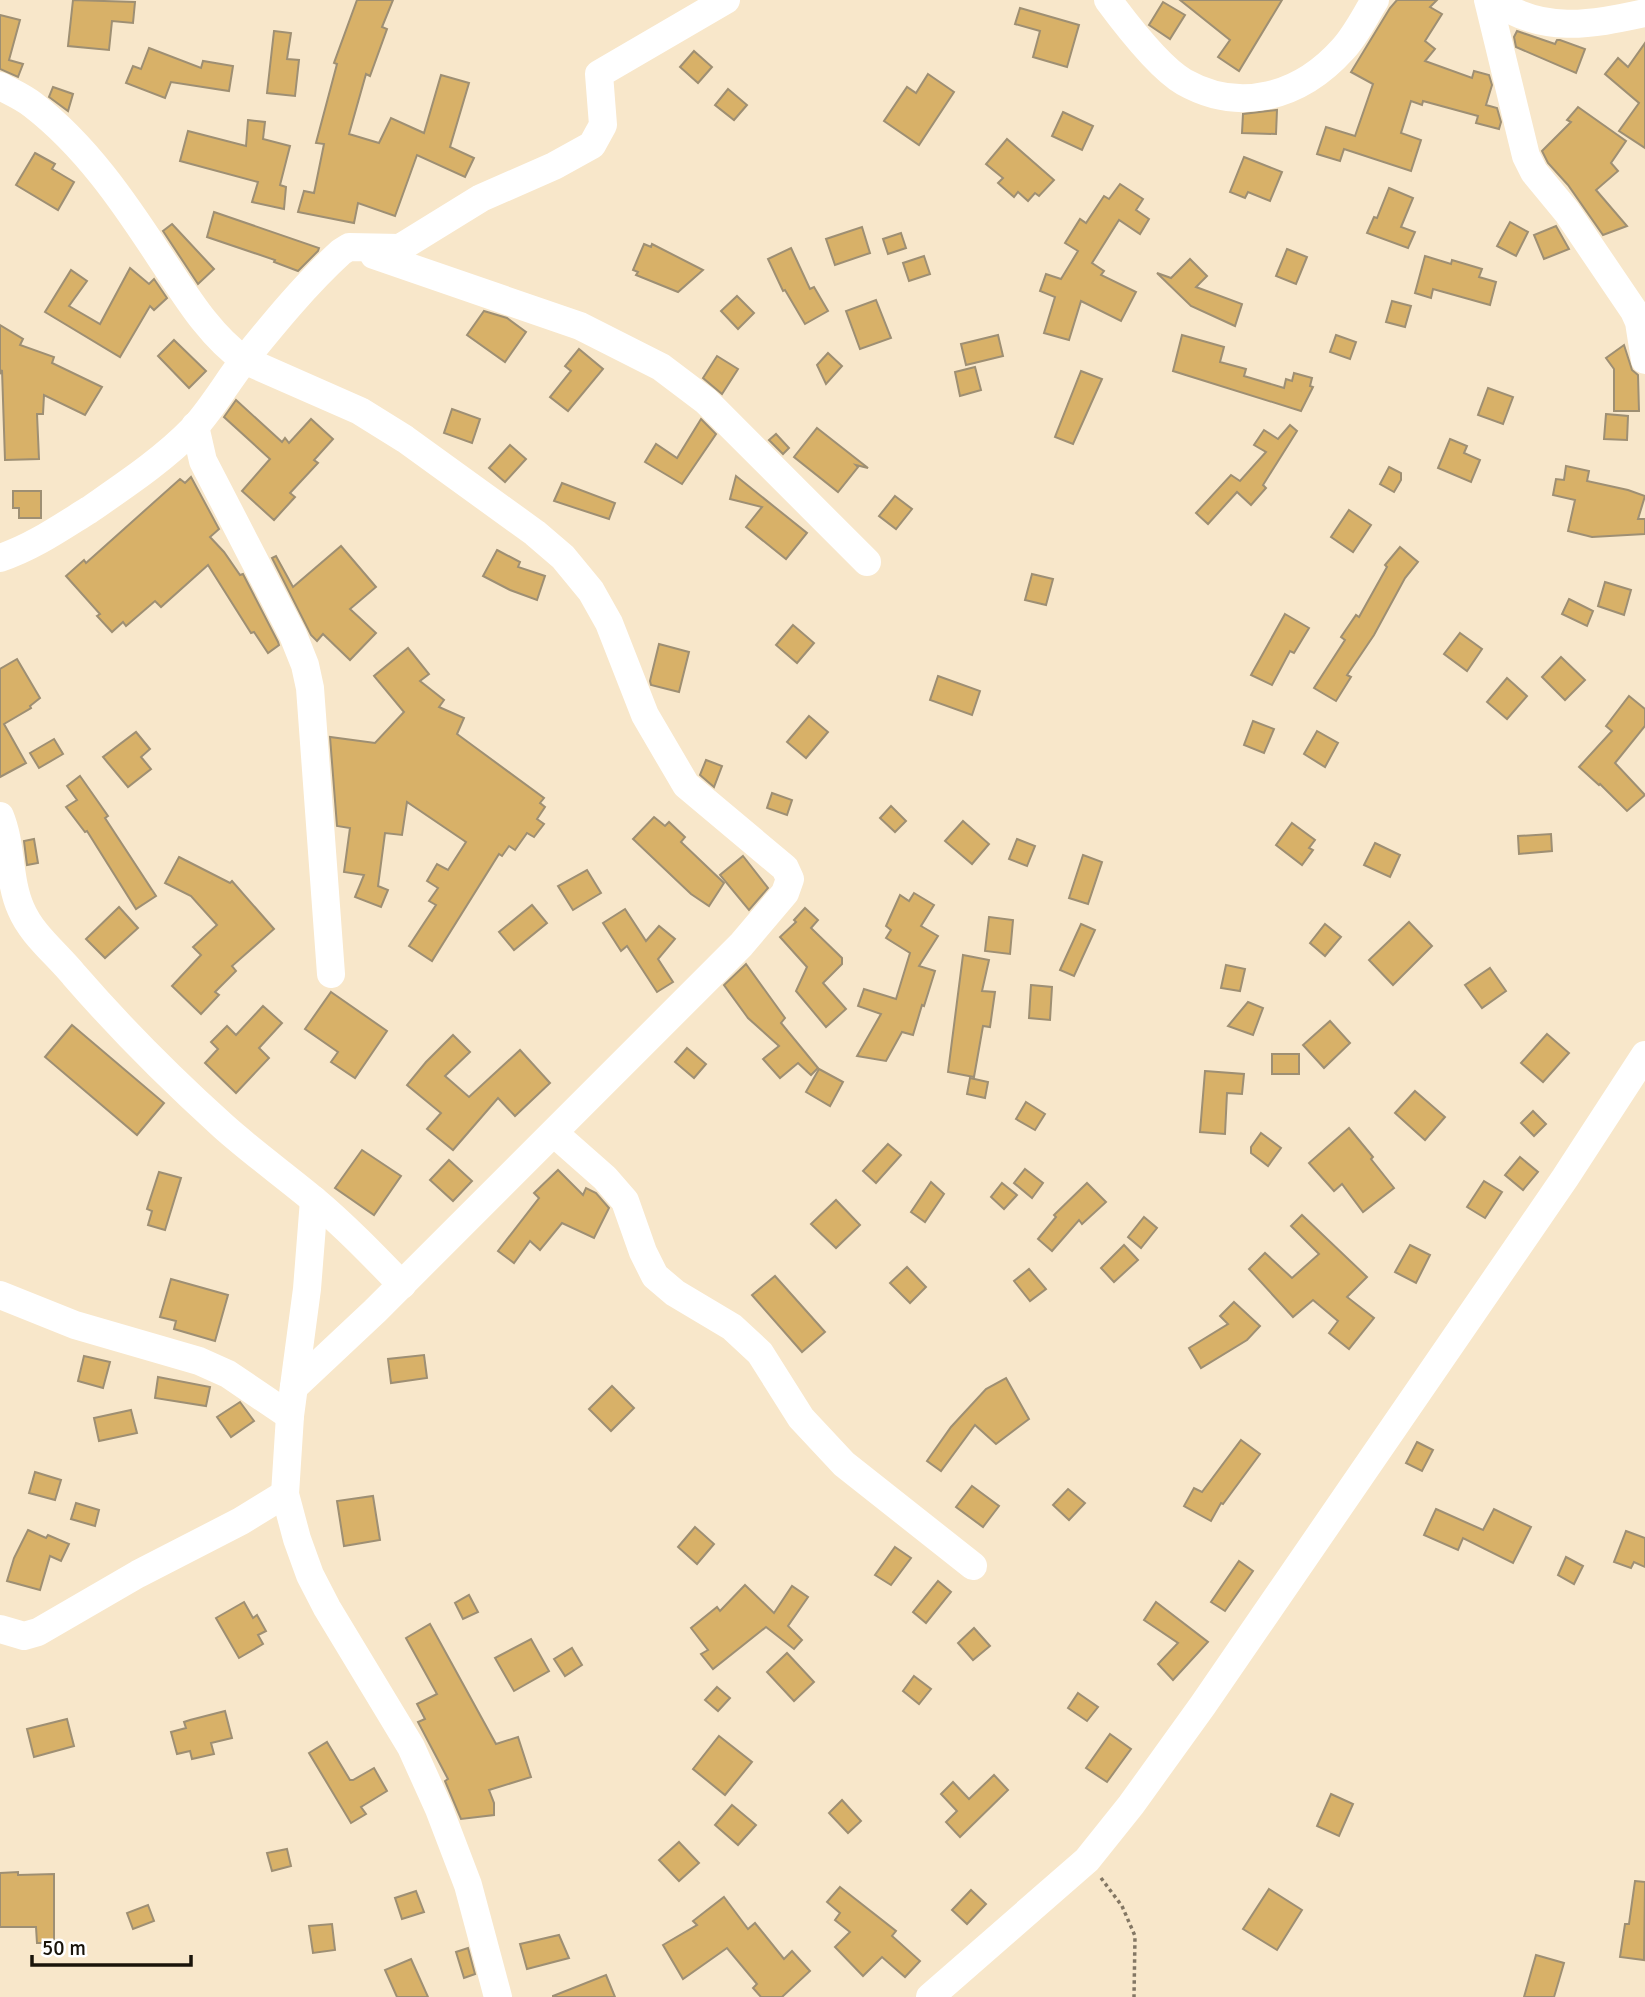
<svg xmlns="http://www.w3.org/2000/svg" width="1645" height="1997" viewBox="0 0 1645 1997" font-family="Signika,sans-serif">
	<style>
		.building { fill: #d8b168; stroke: #9e8f73; stroke-width: 2 }
		.lines { fill: none; stroke-linecap: round; stroke-linejoin: round }
		.path { stroke: #837764; stroke-width: 3.5; stroke-dasharray: 3.5 3.5; stroke-linecap: butt }
		.minor { stroke: #fff; stroke-width: 28 }
	</style>
	<rect width="100%" height="100%" fill="#f8e7ca"/>
	<!-- building -->
	<g class="building">
		<polygon points="73,0 135,2 133,23 112,21 109,50 68,46"/>
		<polygon points="357,0 393,0 382,27 387,29 370,76 366,74 349,134 379,143 391,118 424,133 441,75 469,83 450,147 474,158 465,177 417,155 395,216 358,203 354,223 298,212 304,191 314,193 324,144 316,143 337,64 334,63"/>
		<polygon points="1180,0 1282,0 1239,71 1218,57 1230,40"/>
		<polygon points="1397,0 1437,0 1430,7 1442,14 1425,41 1435,49 1425,61 1472,78 1474,71 1489,75 1492,85 1486,105 1497,108 1501,122 1499,129 1476,123 1478,116 1423,101 1422,105 1411,101 1401,133 1421,140 1411,171 1344,149 1340,161 1317,154 1326,127 1355,136 1373,84 1351,72 1390,8"/>
		<polygon points="1163,2 1185,15 1170,39 1149,25"/>
		<polygon points="1020,8 1079,25 1067,67 1033,57 1040,31 1015,24"/>
		<polygon points="0,15 20,20 9,60 23,64 18,77 0,69"/>
		<polygon points="274,31 291,33 287,59 299,60 295,96 267,93"/>
		<polygon points="1517,31 1555,44 1557,40 1560,40 1585,49 1576,73 1516,47 1514,37"/>
		<polygon points="1645,43 1645,148 1619,131 1639,103 1605,74 1618,58 1628,67"/>
		<polygon points="149,48 201,68 203,61 233,66 229,91 171,82 165,98 126,83 133,66 141,69"/>
		<polygon points="694,51 712,67 698,83 680,67"/>
		<polygon points="928,74 954,92 919,145 884,121 907,87 916,93"/>
		<polygon points="53,87 73,94 68,111 49,97"/>
		<polygon points="728,89 747,105 734,120 715,105"/>
		<polygon points="1578,107 1626,141 1611,163 1618,171 1596,190 1627,226 1603,235 1568,185 1548,163 1542,151 1571,122 1567,120"/>
		<polygon points="1277,110 1276,134 1242,133 1243,114"/>
		<polygon points="1063,112 1093,126 1082,150 1052,136"/>
		<polygon points="248,120 265,122 263,139 290,146 280,185 286,187 284,209 252,202 258,182 180,161 188,131 246,146"/>
		<polygon points="1007,139 1054,180 1039,196 1035,193 1028,201 1018,192 1014,197 998,183 1003,178 986,164"/>
		<polygon points="35,153 55,164 52,169 74,182 58,210 16,185"/>
		<polygon points="1244,157 1282,172 1270,201 1248,192 1245,198 1230,192"/>
		<polygon points="1120,184 1143,199 1136,210 1149,219 1140,234 1119,220 1092,263 1104,271 1101,275 1136,292 1121,321 1081,301 1069,340 1044,333 1055,297 1040,291 1046,274 1061,279 1078,251 1065,243 1080,219 1086,223 1104,196 1109,199"/>
		<polygon points="1389,188 1413,198 1401,227 1415,232 1408,248 1367,233 1374,217 1377,218"/>
		<polygon points="214,212 319,248 318,251 298,271 274,262 275,260 207,237"/>
		<polygon points="1510,222 1528,232 1516,256 1497,246"/>
		<polygon points="172,224 214,269 198,284 163,231"/>
		<polygon points="1556,226 1569,249 1544,259 1534,235"/>
		<polygon points="862,227 870,253 835,265 826,239"/>
		<polygon points="901,233 906,248 888,254 883,239"/>
		<polygon points="644,244 651,247 652,244 703,270 678,292 636,275 638,272 633,270"/>
		<polygon points="791,248 810,289 814,287 828,311 805,324 785,290 783,291 768,259"/>
		<polygon points="1287,249 1307,257 1296,284 1276,276"/>
		<polygon points="924,256 930,274 909,281 903,263"/>
		<polygon points="1425,256 1451,264 1452,260 1482,269 1479,277 1496,282 1490,305 1433,289 1431,298 1415,293"/>
		<polygon points="1190,259 1207,276 1196,287 1242,304 1235,326 1191,306 1157,273 1171,278"/>
		<polygon points="130,268 149,284 154,279 167,298 154,310 150,306 120,357 45,312 71,270 87,281 69,306 100,324"/>
		<polygon points="737,296 754,313 738,329 721,311"/>
		<polygon points="876,300 891,338 860,349 846,311"/>
		<polygon points="1392,301 1411,306 1405,327 1386,322"/>
		<polygon points="484,311 507,318 526,332 505,362 467,335"/>
		<polygon points="0,325 23,339 20,345 54,357 52,363 102,387 85,415 44,395 43,414 37,414 39,459 5,460 2,370 0,374"/>
		<polygon points="998,335 1003,356 966,365 961,344"/>
		<polygon points="1182,335 1224,347 1220,362 1246,369 1244,376 1284,388 1286,379 1292,381 1294,373 1312,378 1310,386 1313,387 1301,411 1173,371"/>
		<polygon points="1336,335 1356,342 1350,359 1330,352"/>
		<polygon points="174,340 206,371 189,388 158,356"/>
		<polygon points="1624,345 1632,370 1638,375 1639,411 1614,411 1614,369 1606,358"/>
		<polygon points="579,349 603,369 568,411 550,397 571,371 565,366"/>
		<polygon points="828,353 842,366 826,384 817,365"/>
		<polygon points="717,356 738,369 722,394 703,378"/>
		<polygon points="975,367 981,390 960,396 955,372"/>
		<polygon points="1081,371 1102,379 1073,444 1055,437"/>
		<polygon points="1488,388 1513,397 1503,424 1478,415"/>
		<polygon points="236,400 282,442 285,438 289,443 311,419 333,439 314,460 318,463 290,493 295,497 274,520 242,491 270,459 224,417"/>
		<polygon points="452,409 480,419 472,443 444,433"/>
		<polygon points="1606,414 1628,416 1627,440 1604,439"/>
		<polygon points="701,419 716,434 682,484 645,462 656,444 677,458"/>
		<polygon points="1290,425 1297,431 1263,485 1266,488 1251,505 1237,492 1208,524 1196,513 1231,475 1240,481 1266,452 1254,445 1264,430 1278,439"/>
		<polygon points="817,428 868,468 856,465 858,467 838,492 794,457"/>
		<polygon points="776,434 789,448 783,454 769,440"/>
		<polygon points="1450,439 1467,446 1464,453 1480,460 1471,482 1438,468"/>
		<polygon points="510,445 526,459 505,482 489,468"/>
		<polygon points="1566,466 1589,471 1587,481 1628,490 1645,496 1638,519 1645,519 1645,534 1592,537 1568,531 1575,500 1553,495 1556,479 1564,480"/>
		<polygon points="1389,467 1401,473 1401,480 1394,492 1380,484"/>
		<polygon points="736,476 807,533 786,559 746,527 762,507 730,499"/>
		<polygon points="191,477 219,529 210,537 224,552 240,575 243,574 278,642 279,645 268,653 254,632 251,633 208,565 161,607 155,601 126,626 123,622 112,632 97,616 100,614 66,576 84,560 86,563 180,479 185,483"/>
		<polygon points="562,483 615,503 609,519 554,501"/>
		<polygon points="13,491 41,491 41,518 19,518 19,508 13,508"/>
		<polygon points="895,496 912,509 896,529 879,516"/>
		<polygon points="1349,510 1371,525 1353,552 1331,537"/>
		<polygon points="341,546 376,587 350,609 376,633 350,660 323,634 317,641 311,635 272,558 276,556 293,587"/>
		<polygon points="1400,547 1418,562 1405,578 1374,635 1347,675 1351,677 1336,701 1314,688 1345,640 1341,637 1356,615 1359,617 1387,567 1385,565"/>
		<polygon points="497,550 520,562 518,567 545,576 537,600 510,590 483,576"/>
		<polygon points="1032,574 1053,579 1046,605 1025,600"/>
		<polygon points="1605,582 1631,590 1624,615 1598,606"/>
		<polygon points="1569,599 1593,611 1587,626 1562,614"/>
		<polygon points="1285,614 1309,628 1294,653 1290,651 1272,685 1251,675"/>
		<polygon points="793,625 814,643 797,663 776,645"/>
		<polygon points="1460,633 1482,649 1467,671 1444,654"/>
		<polygon points="659,644 689,652 679,692 651,685 650,681"/>
		<polygon points="408,648 429,674 420,681 444,700 439,707 464,718 457,734 544,798 540,803 545,807 537,819 544,824 534,837 527,833 515,850 509,846 502,856 499,854 432,961 409,946 436,905 429,901 438,888 427,881 437,864 448,870 466,842 407,802 402,835 385,833 378,886 388,890 381,907 355,897 364,875 344,872 350,828 337,826 330,737 375,743 404,712 374,676"/>
		<polygon points="1561,657 1585,680 1565,700 1542,677"/>
		<polygon points="17,659 40,698 30,706 31,708 4,724 26,763 0,777 0,669"/>
		<polygon points="938,676 980,691 972,715 930,700"/>
		<polygon points="1507,678 1527,696 1507,719 1487,702"/>
		<polygon points="1629,696 1645,709 1645,726 1615,763 1645,795 1627,811 1600,784 1599,785 1579,767 1612,731 1606,726"/>
		<polygon points="809,716 828,732 806,758 787,742"/>
		<polygon points="1253,721 1274,729 1264,753 1244,745"/>
		<polygon points="1317,731 1338,743 1325,767 1304,754"/>
		<polygon points="136,732 150,749 141,757 151,769 128,787 103,757"/>
		<polygon points="54,739 63,754 39,768 30,753"/>
		<polygon points="706,760 722,766 714,787 700,775"/>
		<polygon points="80,776 108,816 105,818 156,896 136,909 87,831 85,832 66,807 77,800 67,786"/>
		<polygon points="772,793 792,800 787,815 767,808"/>
		<polygon points="891,806 906,821 895,832 880,818"/>
		<polygon points="654,817 665,826 669,822 685,837 681,842 724,883 709,906 691,894 633,839"/>
		<polygon points="963,821 989,844 972,864 945,841"/>
		<polygon points="1292,823 1315,840 1309,848 1313,850 1302,865 1276,845"/>
		<polygon points="1551,834 1552,851 1519,854 1518,836"/>
		<polygon points="34,839 38,863 27,865 24,841"/>
		<polygon points="1017,839 1035,846 1027,866 1009,859"/>
		<polygon points="1375,843 1400,855 1390,877 1364,865"/>
		<polygon points="1083,855 1102,862 1088,904 1069,898"/>
		<polygon points="743,856 768,888 749,910 720,875"/>
		<polygon points="179,857 230,883 232,881 274,929 232,966 236,971 215,992 219,995 201,1014 172,986 201,955 193,947 217,925 191,896 165,883"/>
		<polygon points="587,870 601,893 573,910 558,886"/>
		<polygon points="914,893 934,905 921,926 938,936 919,966 935,971 924,1006 922,1005 913,1035 902,1032 886,1061 857,1056 881,1014 858,1006 864,989 896,999 910,953 886,938 891,930 886,926 900,895 909,901"/>
		<polygon points="532,905 547,923 514,950 499,932"/>
		<polygon points="119,907 138,928 105,958 86,939"/>
		<polygon points="805,908 818,920 811,928 842,958 842,964 823,983 846,1009 826,1027 796,991 807,967 780,937 796,922 794,920"/>
		<polygon points="625,909 646,941 659,926 675,939 658,959 673,982 657,992 627,946 621,951 603,923"/>
		<polygon points="989,917 1013,920 1010,954 985,951"/>
		<polygon points="1409,922 1432,946 1393,985 1369,960"/>
		<polygon points="1081,924 1095,930 1074,976 1060,970"/>
		<polygon points="1325,924 1341,937 1325,956 1310,943"/>
		<polygon points="963,955 989,960 982,991 995,992 990,1027 983,1026 974,1077 948,1072"/>
		<polygon points="746,964 785,1018 781,1023 818,1068 811,1075 798,1063 780,1078 763,1059 779,1046 748,1018 724,985"/>
		<polygon points="1226,965 1245,969 1240,991 1221,988"/>
		<polygon points="1490,968 1506,991 1482,1008 1465,985"/>
		<polygon points="1031,985 1052,987 1050,1020 1029,1018"/>
		<polygon points="331,992 387,1031 355,1078 331,1062 338,1052 305,1029"/>
		<polygon points="1248,1002 1263,1008 1253,1035 1228,1026"/>
		<polygon points="263,1006 282,1023 259,1048 269,1058 236,1093 205,1063 218,1049 211,1042 227,1026 236,1035"/>
		<polygon points="1330,1021 1350,1043 1324,1068 1303,1045"/>
		<polygon points="72,1025 164,1103 137,1135 45,1057"/>
		<polygon points="1547,1034 1569,1053 1543,1082 1521,1063"/>
		<polygon points="453,1035 470,1052 445,1076 469,1097 520,1050 550,1083 515,1116 498,1098 453,1150 427,1129 441,1113 407,1085 426,1062"/>
		<polygon points="687,1048 706,1064 694,1078 675,1062"/>
		<rect x="1272" y="1054" width="27" height="20"/>
		<polygon points="819,1069 843,1082 830,1106 806,1092"/>
		<polygon points="1205,1071 1244,1074 1242,1094 1227,1093 1225,1134 1200,1132"/>
		<polygon points="970,1078 988,1082 985,1098 967,1094"/>
		<polygon points="1415,1091 1445,1117 1425,1140 1395,1113"/>
		<polygon points="1026,1102 1045,1114 1035,1130 1016,1119"/>
		<polygon points="1533,1111 1546,1124 1534,1136 1521,1123"/>
		<polygon points="1349,1128 1373,1157 1371,1159 1394,1188 1363,1212 1342,1184 1334,1191 1309,1163"/>
		<polygon points="1261,1133 1281,1148 1268,1166 1251,1153 1251,1147"/>
		<polygon points="888,1144 901,1155 876,1183 863,1171"/>
		<polygon points="362,1150 401,1176 374,1215 335,1188"/>
		<polygon points="1520,1157 1538,1172 1523,1190 1505,1175"/>
		<polygon points="449,1160 472,1181 453,1201 430,1180"/>
		<polygon points="1025,1169 1043,1183 1032,1198 1014,1183"/>
		<polygon points="558,1170 583,1195 586,1188 596,1193 609,1208 594,1238 562,1223 540,1250 530,1241 514,1263 498,1251 539,1198 534,1193"/>
		<polygon points="159,1172 181,1178 165,1230 148,1225 152,1211 147,1209"/>
		<polygon points="1484,1181 1502,1192 1485,1218 1467,1207"/>
		<polygon points="931,1182 944,1194 925,1222 911,1212"/>
		<polygon points="1002,1183 1017,1195 1004,1209 991,1197"/>
		<polygon points="1087,1183 1106,1202 1082,1224 1079,1220 1052,1251 1038,1239 1056,1217 1054,1215"/>
		<polygon points="836,1200 860,1225 836,1248 811,1224"/>
		<polygon points="1302,1215 1367,1277 1347,1297 1374,1318 1349,1349 1329,1333 1338,1321 1313,1300 1293,1317 1249,1269 1265,1253 1292,1278 1319,1254 1291,1226"/>
		<polygon points="1144,1217 1157,1228 1141,1248 1128,1237"/>
		<polygon points="1124,1245 1138,1260 1114,1282 1101,1268"/>
		<polygon points="1410,1245 1430,1255 1416,1283 1395,1272"/>
		<polygon points="907,1267 926,1287 910,1303 890,1283"/>
		<polygon points="1029,1269 1046,1289 1030,1301 1014,1281"/>
		<polygon points="775,1276 825,1332 802,1352 752,1295"/>
		<polygon points="171,1279 228,1295 215,1341 174,1329 176,1321 160,1317"/>
		<polygon points="1234,1302 1260,1326 1247,1340 1201,1368 1189,1348 1228,1324 1220,1316"/>
		<polygon points="424,1355 427,1378 391,1383 388,1359"/>
		<polygon points="84,1356 110,1362 103,1388 78,1381"/>
		<polygon points="158,1377 210,1387 206,1406 155,1398"/>
		<polygon points="1006,1378 1029,1419 996,1444 975,1425 941,1471 927,1461 951,1427 986,1389"/>
		<polygon points="612,1386 634,1408 611,1431 589,1409"/>
		<polygon points="240,1402 254,1421 231,1437 217,1417"/>
		<polygon points="131,1410 137,1433 99,1441 94,1418"/>
		<polygon points="1241,1440 1260,1454 1223,1504 1221,1503 1211,1521 1184,1506 1194,1488 1202,1492"/>
		<polygon points="1417,1442 1433,1450 1422,1471 1406,1463"/>
		<polygon points="35,1472 61,1480 55,1500 29,1493"/>
		<polygon points="972,1486 999,1506 983,1527 956,1507"/>
		<polygon points="1068,1489 1085,1503 1069,1520 1053,1505"/>
		<polygon points="373,1496 380,1540 344,1546 337,1501"/>
		<polygon points="76,1503 99,1510 95,1526 71,1519"/>
		<polygon points="1436,1509 1483,1530 1494,1509 1531,1527 1513,1563 1463,1538 1458,1550 1424,1535"/>
		<polygon points="695,1527 714,1544 697,1564 678,1547"/>
		<polygon points="28,1530 46,1538 48,1535 69,1544 61,1561 50,1556 40,1590 7,1581 14,1558"/>
		<polygon points="1626,1531 1645,1538 1645,1567 1634,1562 1631,1568 1614,1562"/>
		<polygon points="895,1547 911,1558 891,1585 875,1575"/>
		<polygon points="1566,1557 1583,1566 1574,1584 1558,1575"/>
		<polygon points="1239,1561 1253,1571 1225,1611 1211,1602"/>
		<polygon points="938,1581 951,1592 926,1623 913,1612"/>
		<polygon points="745,1585 774,1613 792,1586 808,1597 788,1626 802,1640 794,1649 766,1627 713,1669 701,1654 708,1650 691,1628 717,1607 720,1611"/>
		<polygon points="469,1595 478,1612 463,1619 455,1603"/>
		<polygon points="244,1602 253,1618 257,1615 266,1631 258,1635 263,1644 239,1658 216,1618"/>
		<polygon points="1156,1602 1208,1642 1173,1680 1158,1664 1178,1643 1144,1620"/>
		<polygon points="430,1624 496,1744 518,1737 531,1777 489,1790 494,1803 494,1815 461,1819 445,1781 448,1779 418,1722 425,1719 417,1704 437,1694 406,1638"/>
		<polygon points="974,1628 990,1646 973,1660 958,1643"/>
		<polygon points="531,1639 549,1671 514,1691 495,1658"/>
		<polygon points="572,1648 582,1665 565,1676 554,1659"/>
		<polygon points="787,1653 814,1682 794,1701 767,1672"/>
		<polygon points="914,1676 931,1689 919,1704 903,1691"/>
		<polygon points="717,1687 730,1698 718,1711 705,1700"/>
		<polygon points="1078,1693 1098,1707 1087,1721 1068,1708"/>
		<polygon points="225,1711 232,1738 211,1743 214,1754 192,1759 190,1751 177,1754 171,1732 186,1728 184,1722 190,1720"/>
		<polygon points="67,1719 74,1746 34,1757 27,1729"/>
		<polygon points="1110,1734 1131,1749 1107,1782 1086,1768"/>
		<polygon points="719,1736 752,1762 725,1795 693,1769"/>
		<polygon points="327,1742 350,1780 353,1780 374,1768 387,1791 361,1807 366,1814 351,1823 309,1753"/>
		<polygon points="994,1775 1008,1790 960,1837 946,1822 957,1811 941,1794 953,1782 969,1799"/>
		<polygon points="1331,1794 1353,1804 1339,1836 1317,1826"/>
		<polygon points="842,1800 861,1821 848,1833 829,1813"/>
		<polygon points="732,1805 756,1825 738,1845 715,1825"/>
		<polygon points="679,1842 699,1863 679,1881 659,1860"/>
		<polygon points="287,1849 291,1866 272,1871 267,1853"/>
		<polygon points="18,1872 18,1875 54,1874 54,1943 37,1943 36,1927 0,1927 0,1873"/>
		<polygon points="1635,1881 1645,1882 1644,1960 1620,1957 1625,1924 1629,1924"/>
		<polygon points="840,1887 896,1931 892,1936 920,1961 905,1977 882,1957 863,1976 835,1947 850,1932 835,1920 840,1913 827,1902"/>
		<polygon points="1269,1889 1302,1910 1277,1950 1243,1929"/>
		<polygon points="971,1890 986,1904 967,1924 952,1910"/>
		<polygon points="416,1891 424,1912 402,1919 395,1898"/>
		<polygon points="724,1897 748,1929 755,1923 784,1959 792,1951 810,1971 782,1997 761,1997 753,1988 757,1984 727,1948 683,1979 663,1945 697,1925 693,1921"/>
		<polygon points="148,1905 154,1921 133,1929 127,1913"/>
		<polygon points="332,1924 335,1950 313,1953 309,1926"/>
		<polygon points="559,1935 569,1958 527,1969 520,1944"/>
		<polygon points="468,1948 475,1974 464,1978 456,1952"/>
		<polygon points="1536,1955 1564,1963 1554,1997 1524,1997"/>
		<polygon points="411,1959 428,1997 397,1997 385,1970"/>
		<polygon points="606,1975 615,1997 553,1997 553,1996"/>
	</g>
	<g class="lines">
		<!-- path -->
		<polyline class="path" points="1101,1878 1122,1906 1135,1936 1134,1997"/>
		<!-- minor -->
		<g class="minor">
			<path d="M1108,0C1125,23 1160,68 1184,82C1241,114 1301,96 1343,49C1356,35 1365,16 1375,0"/>
			<polyline points="1488,0 1526,156 1534,172 1567,212 1634,311 1639,322 1645,360"/>
			<path d="M1493,0C1543,34 1590,25 1645,13"/>
			<path d="M0,86C11,92 23,97 33,105C86,146 124,202 160,257C185,294 207,333 244,360L360,411L405,439L535,533L563,557L591,591L609,623L645,715L686,785L785,868L790,879L785,893L741,945L375,1311L294,1387"/>
			<polyline points="374,255 580,326 661,367 706,401 867,562"/>
			<polyline points="195,426 203,461 293,635 305,665 310,688 331,974"/>
			<path d="M0,558C33,547 60,528 89,510C125,485 163,460 194,428C213,407 227,382 245,359C274,323 306,284 341,252L349,247L400,248L481,198L554,166L592,145L603,125L599,74L726,0"/>
			<path d="M0,816C12,845 8,880 21,909C32,935 56,953 74,975C120,1028 171,1079 223,1126C252,1152 284,1175 314,1200C345,1226 373,1255 402,1285"/>
			<polyline points="554,1133 605,1178 625,1201 643,1252 655,1276 675,1293 732,1327 760,1353 801,1418 844,1464 973,1566"/>
			<polyline points="314,1200 307,1289 290,1416 285,1494 297,1539 310,1575 327,1608 411,1747 439,1809 468,1885 498,1997"/>
			<polyline points="0,1295 75,1325 199,1361 228,1374 290,1416"/>
			<polyline points="0,1629 24,1636 38,1632 138,1574 241,1521 285,1494"/>
			<polyline points="930,1997 1087,1860 1131,1805 1203,1705 1565,1178 1645,1055"/>
		</g>
	</g>
	<!-- scale -->
	<path d="M32 1955v10h159v-10" fill="none" stroke="#1a140a" stroke-width="3.5"/>
	<text x="42" y="1955" font-size="21" fill="#1a140a" stroke="#ffffff" stroke-width="5" paint-order="stroke">50 m</text>
</svg>
